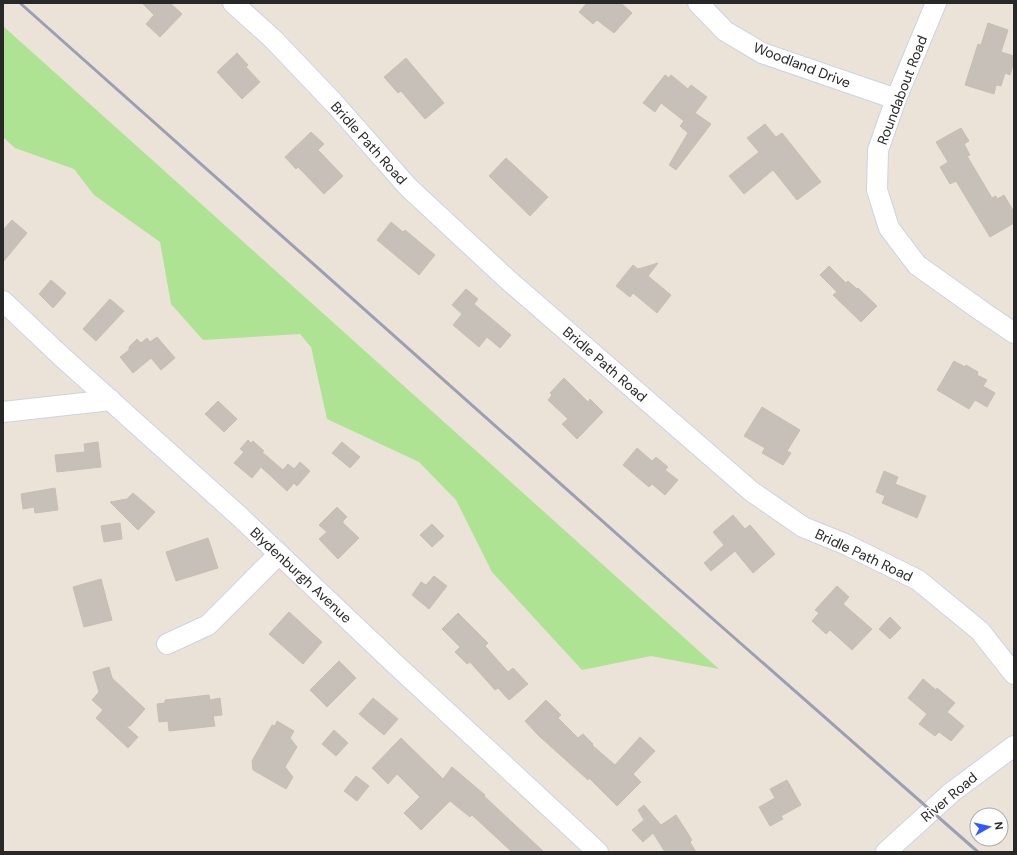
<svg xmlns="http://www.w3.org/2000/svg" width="1017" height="855" viewBox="0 0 1017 855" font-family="'DM Sans',sans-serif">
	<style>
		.green { fill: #aee393 }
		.building { fill: #c6c0b8; stroke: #c6bfb3 }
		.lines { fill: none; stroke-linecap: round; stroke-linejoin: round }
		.minor-casing { stroke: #ced2e1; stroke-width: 22 }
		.minor { stroke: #fff; stroke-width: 20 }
		.rail { stroke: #9c9fb3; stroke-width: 3 }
		.labels { text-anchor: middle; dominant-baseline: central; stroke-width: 3; stroke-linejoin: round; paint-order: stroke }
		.street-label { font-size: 14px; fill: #282828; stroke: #fff }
	</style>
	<rect width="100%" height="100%" fill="#ebe3d8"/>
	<!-- green -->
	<polygon class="green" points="3,26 719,669 651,656 582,670 492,572 456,500 419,462 327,419 311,347 300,334 203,340 171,304 160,242 94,195 74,169 15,148 3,137"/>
	<!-- building -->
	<g class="building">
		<polygon points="142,3 170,3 182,14 160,37 146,24 154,15"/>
		<polygon points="587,3 621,3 632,13 614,33 597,20 593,24 579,12"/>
		<polygon points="988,23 1008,30 1001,52 1014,56 1014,61 1010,75 1005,73 1001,86 996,85 994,94 965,85 978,44 981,45"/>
		<polygon points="237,53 248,65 246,67 260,82 242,99 217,72"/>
		<polygon points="406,58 444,103 425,119 401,91 398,93 384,77"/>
		<polygon points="665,75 669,78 671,75 688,89 691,85 707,97 695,113 711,124 676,170 669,165 688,133 680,126 684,121 661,103 655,112 643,103"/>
		<polygon points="765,124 776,137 782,133 821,182 797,200 773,170 744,194 729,176 759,152 747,138"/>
		<polygon points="961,128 969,141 964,144 970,155 967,156 992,198 996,196 997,199 1004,195 1014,212 1014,223 990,237 956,181 950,184 940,167 948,162 936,142"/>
		<polygon points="311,132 324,144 318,150 343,176 324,194 298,167 296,169 285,157"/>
		<polygon points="506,158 548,197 530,216 489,176"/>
		<polygon points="12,220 27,233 3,262 3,230"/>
		<polygon points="391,222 403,232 405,230 435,255 419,275 377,240"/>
		<polygon points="658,263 648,276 671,295 657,313 633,293 630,297 616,286 633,265 638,269"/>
		<polygon points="829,266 846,283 848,281 857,289 858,288 877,306 861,322 833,295 837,292 820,275"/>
		<polygon points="51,280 66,293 53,308 39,294"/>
		<polygon points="466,289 478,299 474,304 511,335 500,348 487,337 479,347 453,325 462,314 452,305"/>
		<polygon points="110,299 124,311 96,341 83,329"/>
		<polygon points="157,337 175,358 161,370 151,358 133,373 120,357 129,350 129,347 137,339 141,343 147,338 150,342"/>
		<polygon points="954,361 965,367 966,365 978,372 977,375 987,380 983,386 995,393 987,407 975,400 969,409 937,390"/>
		<polygon points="564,378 588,402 590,399 603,412 577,439 562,424 568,419 548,400 552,395 550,393"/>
		<polygon points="218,401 237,419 224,432 205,414"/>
		<polygon points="762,407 800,430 787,451 791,453 783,465 762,453 765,448 744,436"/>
		<polygon points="248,440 251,443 253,441 264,451 262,452 283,470 288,464 294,469 300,462 310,471 297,486 294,483 287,491 261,467 252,478 234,463 244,452 240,449"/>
		<polygon points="98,442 101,467 57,472 55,455 85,452 84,444"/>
		<polygon points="342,442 360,457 350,468 332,453"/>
		<polygon points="637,448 652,461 656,457 668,467 665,470 678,480 665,495 652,484 649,487 623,465"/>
		<polygon points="884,471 898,477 895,484 926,496 917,518 882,503 885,496 876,492"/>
		<polygon points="55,488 58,510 35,513 34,507 23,509 21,494"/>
		<polygon points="133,493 155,512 138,530 110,502 127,499"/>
		<polygon points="337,507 347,517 343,521 343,523 359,538 338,559 319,539 327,532 319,525"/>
		<polygon points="733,515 745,529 750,525 775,554 753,573 735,551 711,571 704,563 724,545 713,532"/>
		<polygon points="120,523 122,539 104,542 101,526"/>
		<polygon points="432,524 444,536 432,547 420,535"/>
		<polygon points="208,538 218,568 176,581 166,552"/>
		<polygon points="434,576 447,586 429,609 412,595 421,582 426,585"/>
		<polygon points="101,579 112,620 84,627 73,587"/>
		<polygon points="837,586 849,597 843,604 872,629 852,650 830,630 826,634 812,621 819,613 815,610"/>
		<polygon points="289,612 322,642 303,664 269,634"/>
		<polygon points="458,613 488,643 485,646 508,672 513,668 528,684 509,700 498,688 495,690 470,662 467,664 455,652 460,647 442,629"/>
		<polygon points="890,617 901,628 890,639 879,629"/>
		<polygon points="339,661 356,678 327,707 310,690"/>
		<polygon points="109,667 112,678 145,709 130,726 126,726 138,737 128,748 96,718 103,710 92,700 99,692 93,672"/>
		<polygon points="923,679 936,690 937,688 955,703 947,712 964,726 951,741 939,732 935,736 919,724 927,714 908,698"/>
		<polygon points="209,695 210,700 220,698 222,715 213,716 215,726 169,731 168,721 159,722 157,704 165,703 165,700"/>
		<polygon points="373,698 398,719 384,735 359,714"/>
		<polygon points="546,700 561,715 558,718 578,738 583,734 593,744 592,745 615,765 640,737 655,751 633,774 641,782 617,806 589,778 588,780 539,736 525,721"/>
		<polygon points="277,721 294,731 290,738 297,747 285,767 293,777 286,789 253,770 252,761 272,725 275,726"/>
		<polygon points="334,730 348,743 336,756 322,744"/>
		<polygon points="401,738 443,779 452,767 485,795 484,796 544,852 512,852 472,815 470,817 450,801 421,830 404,813 420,797 397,774 388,784 372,768"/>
		<polygon points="356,776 369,786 357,801 344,791"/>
		<polygon points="787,780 801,805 781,816 783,819 770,826 759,807 775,798 770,789"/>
		<polygon points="644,805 661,825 676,815 692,840 690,842 696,852 665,852 653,833 643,842 632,830 644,820 638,810"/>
	</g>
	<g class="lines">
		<!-- minor casing -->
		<g class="minor-casing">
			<g id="minor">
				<polyline points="233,3 273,39 334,103 408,187 507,279 751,491 803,527 845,544 918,580 980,631 1014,674"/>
				<polyline points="698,3 725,31 762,53 896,99"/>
				<polyline points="936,3 896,99 878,150 877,190 889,228 917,265 983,312 1014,333"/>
				<polyline points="3,301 61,356 239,516 395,664 598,852"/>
				<polyline points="3,412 111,400"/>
				<polyline points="167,644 208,625 279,554"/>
				<polyline points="886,852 952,792 1014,746"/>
			</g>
		</g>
		<!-- minor -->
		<use href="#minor" class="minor"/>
		<!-- rail -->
		<polyline class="rail" points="20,3 672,583 978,852"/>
	</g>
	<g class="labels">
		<!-- street labels -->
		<g class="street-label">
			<text transform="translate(802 65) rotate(21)">Woodland Drive</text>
			<text transform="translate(902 90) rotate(-69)">Roundabout Road</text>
			<text transform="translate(369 143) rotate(48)">Bridle Path Road</text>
			<text transform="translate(605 364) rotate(41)">Bridle Path Road</text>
			<text transform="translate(864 555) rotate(25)">Bridle Path Road</text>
			<text transform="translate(301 575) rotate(43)">Blydenburgh Avenue</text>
			<text transform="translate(949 797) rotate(-40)">River Road</text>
		</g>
	</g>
	<!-- border -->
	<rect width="1017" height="855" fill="none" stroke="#282828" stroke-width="8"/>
	<!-- north arrow -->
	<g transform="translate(989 827) rotate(82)"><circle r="19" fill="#ffffff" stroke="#a9a9a9"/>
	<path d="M0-3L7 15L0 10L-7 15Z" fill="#3359fd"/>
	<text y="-6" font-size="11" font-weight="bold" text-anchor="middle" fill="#282828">N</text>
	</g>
</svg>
